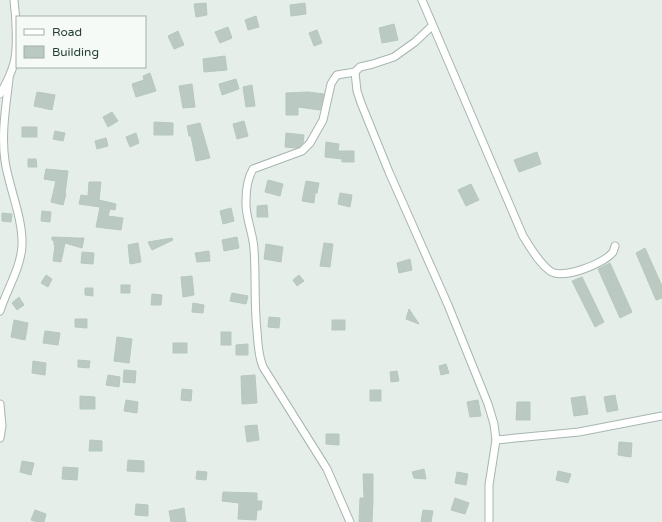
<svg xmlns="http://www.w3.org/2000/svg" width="662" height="522" viewBox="0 0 662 522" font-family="'Varela Round',sans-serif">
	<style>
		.building { fill: #bac9c1; stroke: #b7c8be }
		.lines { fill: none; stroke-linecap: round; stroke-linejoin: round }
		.street-casing { stroke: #a7b6af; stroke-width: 9 }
		.street { stroke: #fff; stroke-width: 7 }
	</style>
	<rect width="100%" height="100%" fill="#e5eee9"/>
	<!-- building -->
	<g class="building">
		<polygon points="206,3 207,15 196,17 194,4"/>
		<polygon points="305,3 306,14 291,16 290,5"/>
		<polygon points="256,16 259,27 248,30 245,20"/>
		<polygon points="394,24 398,40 382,43 379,28"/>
		<polygon points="228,27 232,38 220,43 215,32"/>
		<polygon points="317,30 322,43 314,46 309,33"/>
		<polygon points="178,31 184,45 174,49 168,36"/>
		<polygon points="225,56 227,70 204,72 203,59"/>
		<polygon points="150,73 156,91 136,97 132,84 144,80 143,76"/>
		<polygon points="236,79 239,89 222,95 219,84"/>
		<polygon points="192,84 195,107 183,108 179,86"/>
		<polygon points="252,85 255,106 246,107 243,87"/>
		<polygon points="37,92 55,95 52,110 34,106"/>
		<polygon points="308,92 324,94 320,110 298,107 298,115 286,115 286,93"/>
		<polygon points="112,112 118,121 108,127 103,117"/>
		<polygon points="244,121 248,136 237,139 233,124"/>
		<polygon points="154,122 173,123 173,135 154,135"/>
		<polygon points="200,123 210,158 196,161 191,136 189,136 187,126"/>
		<rect x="22" y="127" width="15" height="10"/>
		<polygon points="55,131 65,133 63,141 53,139"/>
		<polygon points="136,133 139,143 130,147 126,137"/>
		<polygon points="286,133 304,135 303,143 299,147 295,148 285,147"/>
		<polygon points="106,138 108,146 97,149 95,141"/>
		<polygon points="326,142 339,144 338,151 354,151 354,162 342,162 342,159 325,157"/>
		<polygon points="537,152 541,164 519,172 514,160"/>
		<polygon points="28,159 36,159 37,167 28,167"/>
		<polygon points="46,169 68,171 65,194 66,194 63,205 51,202 56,181 44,179"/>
		<polygon points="268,180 283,184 280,196 265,192"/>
		<polygon points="306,181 319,183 317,193 315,193 314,203 302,201"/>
		<polygon points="89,182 101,182 99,200 116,204 115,210 110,209 108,216 123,218 121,230 96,227 100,207 79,204 81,195 88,196"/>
		<polygon points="471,184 479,200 466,206 458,190"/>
		<polygon points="340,193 352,195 350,207 338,204"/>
		<polygon points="267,205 268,217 257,217 257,206"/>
		<polygon points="231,208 234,221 223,224 220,211"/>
		<polygon points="42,211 51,212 50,222 41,221"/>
		<polygon points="2,213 12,214 11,222 2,221"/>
		<polygon points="52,237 77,238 84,238 82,248 65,243 61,262 53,261 55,245 54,245 54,241 52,240"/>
		<polygon points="237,237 239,248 224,251 222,240"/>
		<polygon points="172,238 173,240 152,250 148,242"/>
		<polygon points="138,243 141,262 130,264 128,245"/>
		<polygon points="324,243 333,244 330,267 320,266"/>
		<polygon points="266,244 283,247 281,262 264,259"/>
		<polygon points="645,248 662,286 662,298 656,300 636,253"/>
		<polygon points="209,251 210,261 197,262 195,253"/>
		<polygon points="82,252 94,253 93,264 81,263"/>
		<polygon points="410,259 412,270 399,273 397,263"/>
		<polygon points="610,263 632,312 620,318 598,269"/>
		<polygon points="46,275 52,279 48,287 41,283"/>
		<polygon points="299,275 304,281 297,286 293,280"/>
		<polygon points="192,276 194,295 183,297 181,277"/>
		<polygon points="582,277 604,322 595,327 572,281"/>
		<rect x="121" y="285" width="9" height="8"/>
		<polygon points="85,288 93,288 93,296 85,295"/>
		<polygon points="232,293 248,296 246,304 230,301"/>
		<polygon points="152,294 162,295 161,305 151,305"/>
		<polygon points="19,297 24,305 17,310 12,303"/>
		<polygon points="193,303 204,305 203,313 192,312"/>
		<polygon points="409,309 419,324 406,319"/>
		<polygon points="269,317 280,318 279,328 268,327"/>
		<polygon points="75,319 87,319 87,328 75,327"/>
		<polygon points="14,320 28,323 25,340 11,337"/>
		<rect x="332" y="320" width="13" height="10"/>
		<polygon points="45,331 60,333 58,345 43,343"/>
		<rect x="221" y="332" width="10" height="13"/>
		<polygon points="117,337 132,339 129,363 114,361"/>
		<rect x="173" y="343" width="14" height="10"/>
		<polygon points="248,344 248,355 236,355 236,345"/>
		<polygon points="78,360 90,361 89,368 78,367"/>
		<polygon points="33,361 46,363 45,375 32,373"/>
		<polygon points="446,364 449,373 441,375 439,366"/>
		<polygon points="124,370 136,371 135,383 123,382"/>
		<polygon points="397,371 399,381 391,382 390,372"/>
		<polygon points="108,375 120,377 119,387 106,385"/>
		<polygon points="255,375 257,403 242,404 241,376"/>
		<polygon points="182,389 192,390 191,401 181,400"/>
		<rect x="370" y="390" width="11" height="11"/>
		<polygon points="615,395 618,410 607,412 604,397"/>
		<polygon points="80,396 95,397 95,409 80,409"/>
		<polygon points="585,396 588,414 574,416 571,398"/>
		<polygon points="126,400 138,402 137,413 124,411"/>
		<polygon points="478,400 481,416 470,417 467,402"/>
		<polygon points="517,402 530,402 530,420 516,420"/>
		<polygon points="257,425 259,440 247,442 245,426"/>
		<polygon points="326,434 339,434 339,445 326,444"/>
		<polygon points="90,440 102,441 102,451 89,451"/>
		<polygon points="619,442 632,443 631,457 618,455"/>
		<polygon points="128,460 144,461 144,472 127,471"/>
		<polygon points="22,461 34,463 31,475 20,472"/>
		<polygon points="63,467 78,468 77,480 62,479"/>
		<polygon points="424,469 426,479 414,478 412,472"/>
		<polygon points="197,471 207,472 206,480 196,479"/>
		<polygon points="558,471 571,474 568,483 556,480"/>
		<polygon points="457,472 468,474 466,485 455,483"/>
		<polygon points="363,474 373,474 373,500 372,522 359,522 360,498 364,498"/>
		<polygon points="223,492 257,493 257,501 262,501 261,510 257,510 256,520 238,519 239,503 222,501"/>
		<polygon points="455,498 469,503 465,514 451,510"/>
		<polygon points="136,504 148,505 148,516 135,515"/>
		<polygon points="184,508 186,522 171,522 169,511"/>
		<polygon points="35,510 46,514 44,522 37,522 31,520"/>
		<polygon points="423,510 433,511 431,522 421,522"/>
	</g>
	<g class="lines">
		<!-- street casing -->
		<g class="street-casing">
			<g id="street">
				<path d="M422,0L523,236C531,248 538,262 550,271C562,280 604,264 613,252C614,250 614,248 615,246"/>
				<polyline points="432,26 415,42 394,57 373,64 360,67 355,72 357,91 361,103 389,172 448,305 488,404 494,424 496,440 579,432 662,416"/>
				<path d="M0,94C6,84 11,74 14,63C18,48 16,16 14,0"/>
				<path d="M0,311C7,289 21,268 22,245C23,218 9,188 5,161C1,134 6,106 9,79"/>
				<polyline points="0,404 2,426 0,438"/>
				<path d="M350,522L327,469L263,367C258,355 258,343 257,331C254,303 256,276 254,249C253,232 245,217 246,201C246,189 247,179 253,169L302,151L310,143L323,120L331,84L334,79L337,75L355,72"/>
				<polyline points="489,522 489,485 496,440"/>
			</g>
		</g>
		<!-- street -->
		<use href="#street" class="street"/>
	</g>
	<!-- legend -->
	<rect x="16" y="16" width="130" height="52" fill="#f6faf7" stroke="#a2b0a9"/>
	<rect x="24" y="29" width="20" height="6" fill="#ffffff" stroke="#a2b0a9"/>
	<text x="52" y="36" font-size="12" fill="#244034">Road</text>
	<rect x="24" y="46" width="20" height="12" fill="#bac9c1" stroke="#a2b0a9"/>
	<text x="52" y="56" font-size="12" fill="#244034">Building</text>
</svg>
